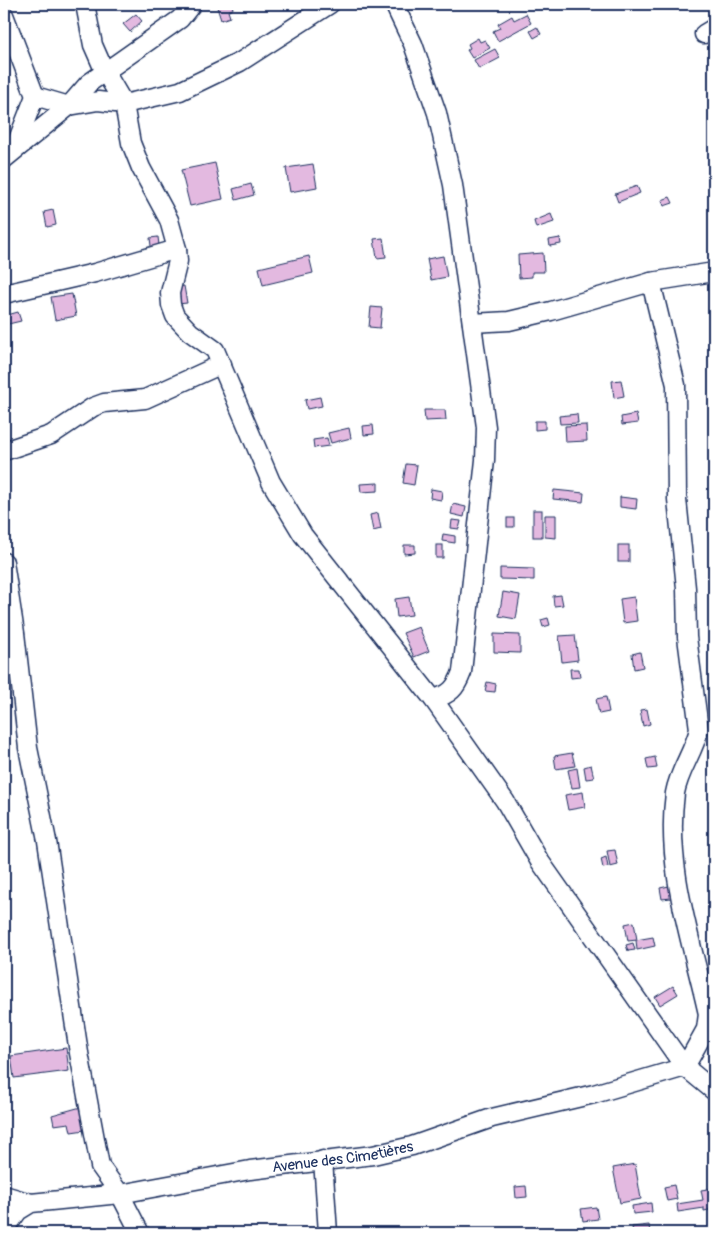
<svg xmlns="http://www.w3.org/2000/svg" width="718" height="1237" viewBox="0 0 718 1237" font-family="Pangolin,sans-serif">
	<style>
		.building { fill: #e3b9e0; stroke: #1b2f5e }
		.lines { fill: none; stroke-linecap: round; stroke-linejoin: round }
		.minor-casing { stroke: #1b2f5e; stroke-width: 21 }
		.minor { stroke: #fff; stroke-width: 18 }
		.labels { text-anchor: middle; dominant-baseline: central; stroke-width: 4; stroke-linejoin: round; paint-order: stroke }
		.street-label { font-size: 15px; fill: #1b2f5e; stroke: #fff }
	</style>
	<rect width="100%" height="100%" fill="#fff"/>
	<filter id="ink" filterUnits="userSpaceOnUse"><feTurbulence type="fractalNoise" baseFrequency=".02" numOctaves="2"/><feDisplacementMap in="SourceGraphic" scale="10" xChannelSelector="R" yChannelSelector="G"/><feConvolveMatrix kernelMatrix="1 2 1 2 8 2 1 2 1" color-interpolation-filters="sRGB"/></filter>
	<g filter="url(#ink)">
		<!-- building -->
		<g class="building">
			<polygon points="216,4 232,4 233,9 228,11 230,17 221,20"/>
			<polygon points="136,14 142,21 130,32 123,24"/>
			<polygon points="526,14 531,23 498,41 493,31 500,28 498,24 512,16 514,20"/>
			<polygon points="537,27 541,34 534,38 530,31"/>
			<polygon points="478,38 480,42 485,40 490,48 472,58 467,50 470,48 468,44"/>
			<polygon points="495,49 500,58 479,69 474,60"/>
			<polygon points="215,163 223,199 190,206 181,170"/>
			<polygon points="313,164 317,187 290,192 286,168"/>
			<polygon points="251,184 254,195 236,200 233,189"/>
			<polygon points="637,186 640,193 618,202 615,194"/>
			<polygon points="670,197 673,203 664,206 662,200"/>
			<polygon points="53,210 56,225 47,227 44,212"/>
			<polygon points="551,214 554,222 536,228 534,221"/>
			<polygon points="158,237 160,253 152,254 150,238"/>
			<polygon points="383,238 386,257 377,258 374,239"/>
			<polygon points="560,238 561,244 550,246 549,240"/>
			<polygon points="543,253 544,272 532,272 532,277 519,278 518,255"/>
			<polygon points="309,256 313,273 263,285 259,268"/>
			<polygon points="443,256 447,277 431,280 427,259"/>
			<polygon points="184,286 187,303 178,304 175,287"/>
			<polygon points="72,294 76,316 55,320 51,297"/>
			<polygon points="371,307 382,308 380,328 369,327"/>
			<polygon points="18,312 21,321 4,325 4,316"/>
			<polygon points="621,380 624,396 614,398 612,381"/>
			<polygon points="320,397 322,406 307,409 305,400"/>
			<polygon points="424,410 445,410 446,420 425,421"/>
			<polygon points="577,414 578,423 560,424 559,416"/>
			<polygon points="636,414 638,423 622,425 621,417"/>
			<polygon points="535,421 545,421 545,429 535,430"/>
			<polygon points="373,425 374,434 364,435 363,426"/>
			<polygon points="586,425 587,441 566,442 565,426"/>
			<polygon points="349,428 351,438 331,443 328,433"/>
			<polygon points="327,438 329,446 314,448 313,440"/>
			<polygon points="406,464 417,465 414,485 403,483"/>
			<polygon points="378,483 378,491 361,492 360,484"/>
			<polygon points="431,489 442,491 441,500 430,498"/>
			<polygon points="554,490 584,493 583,502 553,499"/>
			<polygon points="620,497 637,499 636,509 620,507"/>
			<polygon points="453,504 466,507 464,517 451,514"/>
			<rect x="533" y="510" width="9" height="27"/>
			<polygon points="378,513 381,529 373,531 370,515"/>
			<polygon points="545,515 556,515 556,538 545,537"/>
			<rect x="507" y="518" width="7" height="9"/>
			<polygon points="452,520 461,521 459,529 451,528"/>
			<polygon points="443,534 455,536 455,543 442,541"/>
			<polygon points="404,545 415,545 415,553 404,554"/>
			<rect x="436" y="545" width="7" height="13"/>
			<rect x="618" y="545" width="11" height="17"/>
			<polygon points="500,568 534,569 534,580 500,579"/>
			<polygon points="503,592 520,595 516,619 499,616"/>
			<polygon points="561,595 563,605 554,606 553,596"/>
			<polygon points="409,597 412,615 397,617 395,599"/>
			<polygon points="634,597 637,621 623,623 620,599"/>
			<polygon points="548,618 550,625 543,627 541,620"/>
			<polygon points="419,627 429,651 414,657 403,633"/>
			<polygon points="494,634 520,635 520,653 494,652"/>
			<polygon points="575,635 578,660 562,662 559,636"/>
			<polygon points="640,652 643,667 634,669 632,654"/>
			<polygon points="570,669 579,669 580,677 571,678"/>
			<polygon points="487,682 496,684 495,692 485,691"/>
			<polygon points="606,697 609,712 599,714 596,699"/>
			<polygon points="647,709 650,724 643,726 640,710"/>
			<polygon points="572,753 575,766 556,769 554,756"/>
			<polygon points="655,757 657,768 648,769 646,759"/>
			<polygon points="591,765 594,778 586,779 584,767"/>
			<polygon points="577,768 580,787 572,788 568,770"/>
			<polygon points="583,792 585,807 568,810 565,795"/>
			<polygon points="615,850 618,865 610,867 607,851"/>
			<polygon points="606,857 608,867 603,868 601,859"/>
			<polygon points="669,886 671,898 662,899 660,888"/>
			<polygon points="634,922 637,940 628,941 625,924"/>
			<polygon points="653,937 655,946 637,950 636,940"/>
			<polygon points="633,943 635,950 628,951 626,945"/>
			<polygon points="673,986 678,994 660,1005 655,997"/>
			<polygon points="66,1048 69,1071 14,1078 11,1056"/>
			<polygon points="81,1107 85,1130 71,1132 69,1123 54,1125 52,1115"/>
			<polygon points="635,1164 641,1199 620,1203 613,1168"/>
			<polygon points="674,1185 677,1199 667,1201 664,1187"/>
			<polygon points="526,1186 527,1197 516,1198 515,1187"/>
			<polygon points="714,1188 714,1209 704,1211 704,1208 678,1212 677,1204 703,1200 701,1190"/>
			<polygon points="651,1203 652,1212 633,1214 632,1206"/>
			<polygon points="596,1207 598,1219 583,1221 581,1209"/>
			<polygon points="649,1225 650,1233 633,1233 632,1227"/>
		</g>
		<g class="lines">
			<!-- minor casing -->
			<g class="minor-casing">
				<g id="minor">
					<polyline points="85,4 93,45 104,70 124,104 131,143 141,168 169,220 177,249 178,261 170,293 171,305 175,316 190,332 215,350 271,482 303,535 433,699 505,801 539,860 679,1059 685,1067 714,1091"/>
					<path d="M394,4L413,44L437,113L453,185L486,427L485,460L462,672C456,688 450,695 433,699"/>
					<polyline points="4,15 35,96 15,147"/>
					<polyline points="704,34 714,28"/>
					<polyline points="35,96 69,106 89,83 180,19 192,4"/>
					<polyline points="4,159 69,106 98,101 124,104 180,91 240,62 330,4"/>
					<path d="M651,282L676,385L677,499L686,588L687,637L699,729C694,752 679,770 675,793C665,868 692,941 708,1014L706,1029L685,1067"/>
					<polyline points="4,294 95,273 177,249"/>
					<polyline points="472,323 509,321 551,311 651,282 714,272"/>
					<polyline points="4,451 51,435 93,407 104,403 145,399 222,364"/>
					<polyline points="4,562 15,633 28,748 47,841 79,1053 100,1166 120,1194 140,1233"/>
					<polyline points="323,1160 328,1233"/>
					<polyline points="4,1195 31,1203"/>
					<path id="s1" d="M4,1231L18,1211L31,1203L120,1194L250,1170L373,1155L412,1146L492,1118L594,1094L685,1067"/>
				</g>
			</g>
			<!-- minor -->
			<use href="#minor" class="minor"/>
		</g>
	</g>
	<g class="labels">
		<!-- street labels -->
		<g class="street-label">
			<text stroke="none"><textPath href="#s1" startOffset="355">Avenue des Cimetières</textPath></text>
		</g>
	</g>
	<!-- margin -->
	<rect width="718" height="1237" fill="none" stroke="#fff" stroke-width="20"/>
	<rect x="10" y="10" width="698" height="1217" fill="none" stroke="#1b2f5e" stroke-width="2" filter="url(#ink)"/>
</svg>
